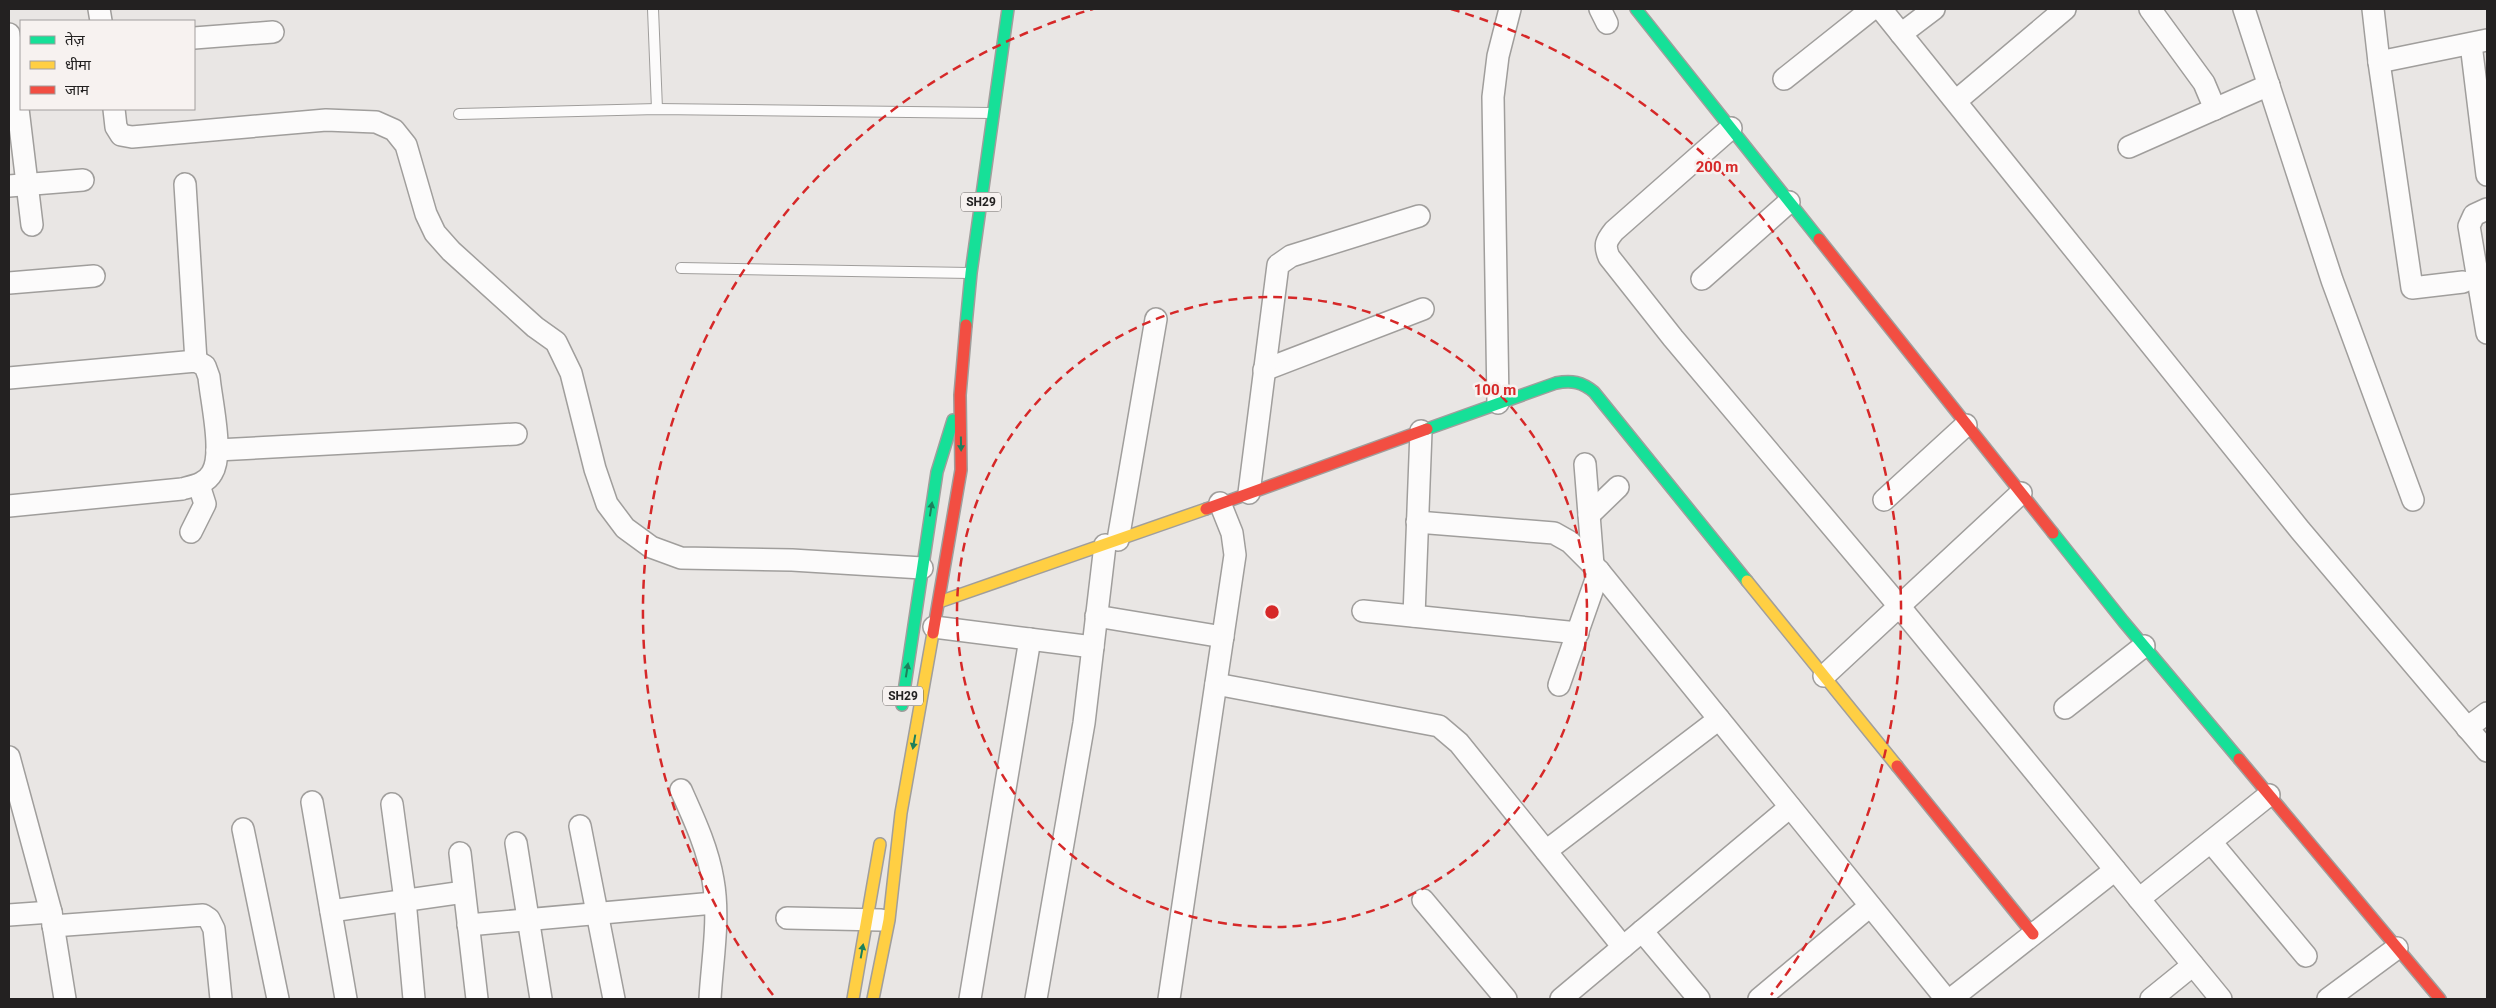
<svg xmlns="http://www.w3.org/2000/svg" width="2496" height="1008" viewBox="0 0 2496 1008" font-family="Roboto,'Noto Sans Devanagari',sans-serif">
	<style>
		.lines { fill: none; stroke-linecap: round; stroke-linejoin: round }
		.lane-casing { stroke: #a09e9c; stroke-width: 12 }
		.street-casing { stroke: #a09e9c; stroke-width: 24 }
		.fast-casing { stroke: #a09e9c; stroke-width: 14 }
		.slow-casing { stroke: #a09e9c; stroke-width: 14 }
		.jam-casing { stroke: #a09e9c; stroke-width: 14 }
		.lane { stroke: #fcfbfb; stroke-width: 10 }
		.street { stroke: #fcfbfb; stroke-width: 21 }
		.fast { stroke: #16e098; stroke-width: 11 }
		.slow { stroke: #ffcf43; stroke-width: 11 }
		.jam { stroke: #f24e42; stroke-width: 11 }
		.oneway { fill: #1c805c }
		.ring { fill: none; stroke: #d62828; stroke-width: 2.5; stroke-dasharray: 9 6 }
		.labels { text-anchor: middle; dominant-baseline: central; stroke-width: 5; stroke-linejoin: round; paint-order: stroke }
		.shield { fill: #f7f2f0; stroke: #63605f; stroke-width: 1 }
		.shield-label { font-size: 12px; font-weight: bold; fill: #232121 }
		.centre { fill: #d62828; stroke: #f7f2f0; stroke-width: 2.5 }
		.ring-label { font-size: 15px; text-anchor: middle; font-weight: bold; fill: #d62828; stroke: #f7f2f0; stroke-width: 5; stroke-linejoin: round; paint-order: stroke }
	</style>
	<rect width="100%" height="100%" fill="#e9e6e4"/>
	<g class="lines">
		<!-- lane casing -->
		<g class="lane-casing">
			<g id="lane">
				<polyline points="653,9 657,109"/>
				<polyline points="459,114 657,109 992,113"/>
				<polyline points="681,268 970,273"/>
			</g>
		</g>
		<!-- street casing -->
		<g class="street-casing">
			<g id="street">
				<polyline points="99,9 101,21"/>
				<polyline points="1600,9 1607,23"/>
				<polyline points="1881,9 2300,530 2487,751"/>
				<polyline points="2150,9 2204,83 2215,109"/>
				<polyline points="2244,9 2332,280 2413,500"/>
				<polyline points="2373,9 2379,62 2412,288 2463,282"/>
				<polyline points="9,34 32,225"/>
				<polyline points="1901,34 1934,9"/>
				<polyline points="194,38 273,32"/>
				<polyline points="2471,44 2487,175"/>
				<polyline points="2379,62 2487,40"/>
				<polyline points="1784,79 1872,9"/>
				<polyline points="1956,101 2065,9"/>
				<polyline points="114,109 116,127 121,135 132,137 326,120 376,122 394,130 406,145 426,214 435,233 451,251 535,327 556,342 571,373 595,469 607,504 625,528 651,547 681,558 792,560 922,568"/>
				<path d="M1731,128L1614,231C1606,241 1604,245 1609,257L1673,338L1899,606L2221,999"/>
				<polyline points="2129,147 2269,85"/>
				<polyline points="185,184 196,361"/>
				<polyline points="9,186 83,180"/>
				<polyline points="2487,209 2474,215 2469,226 2487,333"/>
				<polyline points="1702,279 1789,202"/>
				<polyline points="9,283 94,276"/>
				<polyline points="1264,370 1423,309"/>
				<path d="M9,378L196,361L205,366L209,377C211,400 224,454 212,473C206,484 193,486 182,489L9,506"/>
				<polyline points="1498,403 1493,97 1498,56 1510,9"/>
				<polyline points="217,450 516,434"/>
				<polyline points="1585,464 1593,565"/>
				<polyline points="1249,493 1278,265 1291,256 1419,216"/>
				<polyline points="1884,500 1966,425"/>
				<polyline points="1589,515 1618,487"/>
				<polyline points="1417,522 1554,533 1570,542 1599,571 1946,999"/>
				<polyline points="191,532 205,504 199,485"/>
				<polyline points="1118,540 1156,319"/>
				<polyline points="1363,611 1578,633"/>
				<polyline points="1096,616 1223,637"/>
				<polyline points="1414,616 1421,431"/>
				<polyline points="934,627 1093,647"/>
				<polyline points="1824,676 2021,493"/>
				<polyline points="1216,684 1439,726 1459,743 1623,947"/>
				<polyline points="1559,685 1599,571"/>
				<polyline points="2065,708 2144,646"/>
				<polyline points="2467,728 2487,713"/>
				<polyline points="9,757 51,912 65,999"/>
				<path d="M681,790C694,819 708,849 713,880C720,919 712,961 710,999"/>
				<polyline points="312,802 346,999"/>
				<polyline points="392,804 405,900 414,999"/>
				<polyline points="580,826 614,999"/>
				<polyline points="243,829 278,999"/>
				<polyline points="2211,842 2306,956"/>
				<polyline points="516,843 541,999"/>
				<polyline points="1546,851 1719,719"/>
				<polyline points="460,853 477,999"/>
				<polyline points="2139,899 2269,795"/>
				<polyline points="1423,900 1506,999"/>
				<polyline points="331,911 464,892"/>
				<polyline points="9,915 51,912"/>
				<polyline points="787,918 881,920"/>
				<polyline points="468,925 714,903"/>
				<polyline points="53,926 203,915 209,919 214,929 221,999"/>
				<polyline points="1642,931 1699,999"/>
				<polyline points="970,999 1030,639"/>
				<polyline points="1036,999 1084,723 1105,545"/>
				<polyline points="1169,999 1235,555 1232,533 1220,503"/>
				<polyline points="1561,999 1790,807"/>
				<polyline points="1759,999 1870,906"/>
				<polyline points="1951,999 2115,870"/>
				<polyline points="2151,999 2193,965"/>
				<polyline points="2328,999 2397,948"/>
			</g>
		</g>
		<!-- fast casing -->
		<g class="fast-casing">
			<g id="fast">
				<polyline points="1636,9 1819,239"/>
				<polyline points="966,325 971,273 1008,9"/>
				<path d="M1427,429L1556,383C1572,380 1582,382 1594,392L1747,581"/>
				<polyline points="2053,533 2123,621 2239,759"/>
				<polyline points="902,705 937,472 953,420"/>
			</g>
		</g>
		<!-- slow casing -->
		<g class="slow-casing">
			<g id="slow">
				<polyline points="1747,581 1897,766"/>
				<polyline points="939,602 1206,509"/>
				<polyline points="853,999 880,844"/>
				<polyline points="873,999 889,920 901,813 933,633"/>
			</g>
		</g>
		<!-- jam casing -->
		<g class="jam-casing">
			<g id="jam">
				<polyline points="1819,239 2053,533"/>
				<polyline points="1206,509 1427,429"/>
				<polyline points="933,633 961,470 960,395 966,325"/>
				<polyline points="2239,759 2440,999"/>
				<polyline points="1897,766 2033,934"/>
			</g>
		</g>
		<!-- lane -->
		<use href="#lane" class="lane"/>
		<!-- street -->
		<use href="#street" class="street"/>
		<!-- fast -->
		<use href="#fast" class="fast"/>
		<!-- slow -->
		<use href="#slow" class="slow"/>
		<!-- jam -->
		<use href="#jam" class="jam"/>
	</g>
	<!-- one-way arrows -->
	<defs><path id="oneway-solid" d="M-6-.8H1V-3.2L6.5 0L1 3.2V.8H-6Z" transform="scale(1.25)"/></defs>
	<g class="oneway">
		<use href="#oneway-solid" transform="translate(961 444) rotate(89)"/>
		<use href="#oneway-solid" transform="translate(931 509) rotate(-81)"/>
		<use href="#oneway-solid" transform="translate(907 670) rotate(-81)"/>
		<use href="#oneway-solid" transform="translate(914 742) rotate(100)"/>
		<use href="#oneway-solid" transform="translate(862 951) rotate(-80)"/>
	</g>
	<!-- distance rings -->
	<g class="ring">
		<circle cx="1272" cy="612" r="315"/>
		<path d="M773 995A629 629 0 0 1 1093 9M1451 9A629 629 0 0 1 1771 995"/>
	</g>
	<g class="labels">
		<!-- shield labels -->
		<g class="shield">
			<rect x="961" y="192.5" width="40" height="19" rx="4"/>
			<rect x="883" y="686.5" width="40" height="19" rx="4"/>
		</g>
		<g class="shield-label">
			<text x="981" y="202">SH29</text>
			<text x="903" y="696">SH29</text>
		</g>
	</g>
	<circle cx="1272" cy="612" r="8" class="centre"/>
	<g class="ring-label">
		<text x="1717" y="172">200 m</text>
		<text x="1495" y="395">100 m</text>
	</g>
	<!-- border -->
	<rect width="2496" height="1008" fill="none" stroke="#232121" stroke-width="20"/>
	<!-- legend -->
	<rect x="20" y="20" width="175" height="90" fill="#f7f2f0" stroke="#a29e9d"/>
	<rect x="30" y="36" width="25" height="8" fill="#16e098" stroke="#a29e9d"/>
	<text x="65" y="45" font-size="15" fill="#232121">तेज़</text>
	<rect x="30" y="61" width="25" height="8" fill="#ffcf43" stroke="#a29e9d"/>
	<text x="65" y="70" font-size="15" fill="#232121">धीमा</text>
	<rect x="30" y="86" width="25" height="8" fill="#f24e42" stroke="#a29e9d"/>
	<text x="65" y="95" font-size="15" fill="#232121">जाम</text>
</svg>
